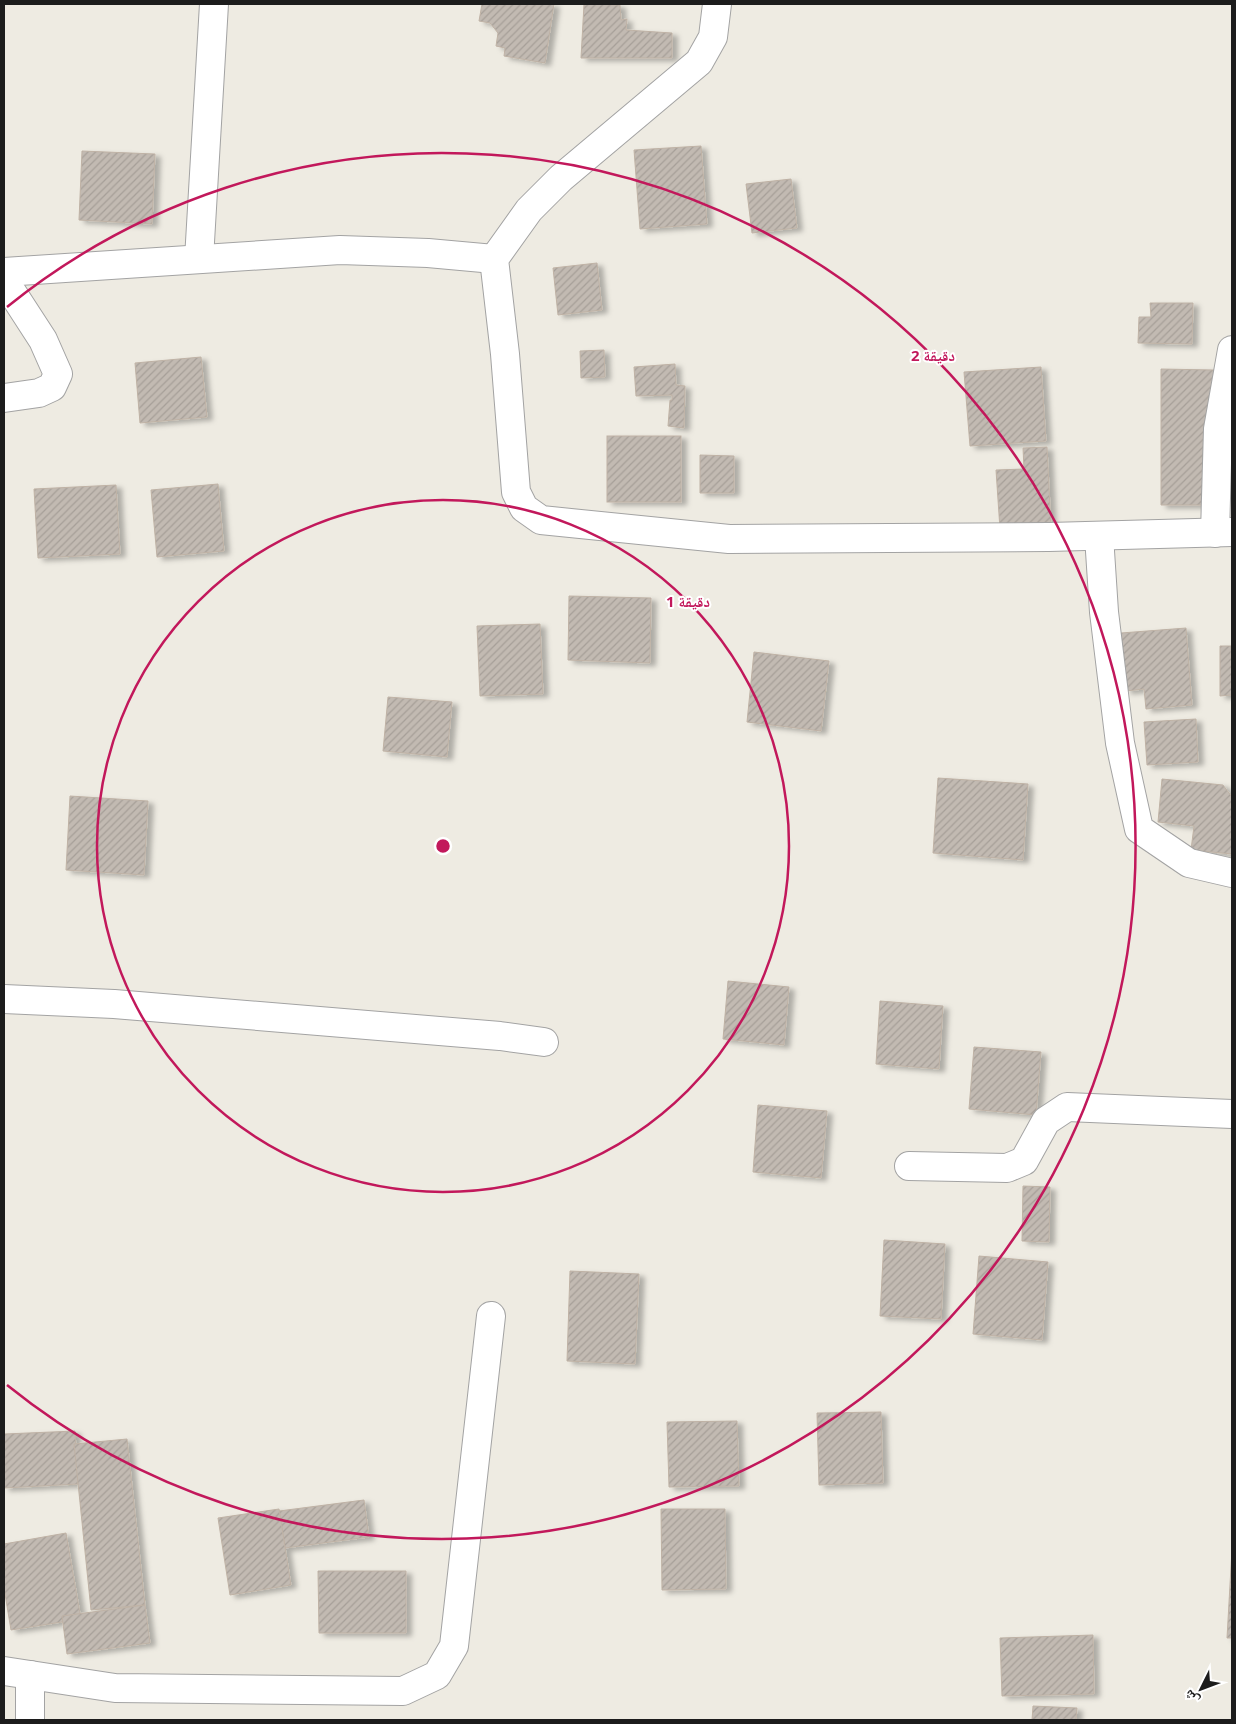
<svg xmlns="http://www.w3.org/2000/svg" width="1236" height="1724" viewBox="0 0 1236 1724" font-family="'Noto Sans','Noto Naskh Arabic',sans-serif">
	<style>
		.building { fill: url(#building-hatch); stroke: #bfb2a5; filter: url(#shadow) }
		.lines { fill: none; stroke-linecap: round; stroke-linejoin: round }
		.minor-casing { stroke: #a3a3a3; stroke-width: 30 }
		.minor { stroke: #fff; stroke-width: 28 }
		.ring { fill: none; stroke: #c2185b; stroke-width: 2.5 }
		.centre { fill: #c2185b; stroke: #fff; stroke-width: 2.5 }
		.ring-label { font-size: 15px; text-anchor: middle; font-weight: bold; fill: #c2185b; stroke: #fff; stroke-width: 4; stroke-linejoin: round; paint-order: stroke }
	</style>
	<defs>
		<pattern id="building-hatch" width="6" height="6" patternUnits="userSpaceOnUse" patternTransform="scale(1.25)"><rect width="6" height="6" fill="#c2bab2"/><path d="M-1 1l2-2M0 6l6-6M5 7l2-2" fill="none" stroke="#a69f98"/></pattern>
		<filter id="shadow"><feDropShadow dx="5.5" dy="3" stdDeviation="2.5" flood-color="#0004"/></filter>
	</defs>
	<rect width="100%" height="100%" fill="#eeebe2"/>
	<!-- building -->
	<g class="building">
		<polygon points="482,4 554,4 545,63 504,56 505,48 496,46 498,33 490,23 479,21"/>
		<polygon points="584,4 620,5 621,20 627,19 626,30 672,33 672,58 581,58"/>
		<polygon points="701,146 707,224 640,229 634,150"/>
		<polygon points="82,151 155,154 152,224 79,220"/>
		<polygon points="791,179 797,228 752,233 746,184"/>
		<polygon points="597,263 602,310 558,315 553,268"/>
		<polygon points="1150,303 1193,303 1192,344 1138,343 1139,317 1151,317"/>
		<polygon points="604,350 605,377 581,378 580,351"/>
		<polygon points="201,357 207,417 140,423 135,363"/>
		<polygon points="675,364 676,385 685,386 684,428 668,426 670,400 672,400 672,395 636,396 634,367"/>
		<polygon points="1041,367 1046,441 970,446 964,372"/>
		<polygon points="1161,369 1214,370 1213,505 1161,505"/>
		<rect x="607" y="436" width="74" height="66"/>
		<polygon points="1047,447 1051,527 1000,529 996,470 1024,469 1023,448"/>
		<polygon points="700,455 734,456 734,493 700,493"/>
		<polygon points="218,484 224,551 157,557 151,490"/>
		<polygon points="116,485 120,554 38,558 34,489"/>
		<polygon points="569,596 651,598 650,663 568,660"/>
		<polygon points="540,624 543,694 480,696 477,626"/>
		<polygon points="1186,628 1192,705 1146,709 1144,689 1126,691 1121,633"/>
		<polygon points="1220,646 1231,646 1232,695 1220,696"/>
		<polygon points="754,652 829,661 821,731 747,722"/>
		<polygon points="388,697 452,702 447,757 383,751"/>
		<polygon points="1196,719 1198,762 1147,765 1144,722"/>
		<polygon points="938,778 1028,784 1023,860 933,853"/>
		<polygon points="1162,779 1223,785 1232,797 1232,854 1191,850 1194,826 1158,822"/>
		<polygon points="70,796 148,801 144,875 66,870"/>
		<polygon points="728,981 789,987 784,1045 723,1039"/>
		<polygon points="880,1001 943,1006 939,1069 876,1064"/>
		<polygon points="974,1047 1041,1052 1036,1115 969,1109"/>
		<polygon points="758,1105 827,1111 821,1178 753,1172"/>
		<polygon points="1023,1186 1050,1187 1049,1242 1022,1241"/>
		<polygon points="884,1240 945,1244 941,1319 880,1316"/>
		<polygon points="979,1256 1048,1262 1042,1340 973,1334"/>
		<polygon points="570,1271 639,1274 635,1364 567,1361"/>
		<polygon points="881,1412 883,1483 819,1485 817,1413"/>
		<polygon points="737,1421 739,1486 669,1487 667,1422"/>
		<polygon points="75,1431 78,1484 4,1488 4,1434"/>
		<polygon points="127,1439 145,1605 91,1610 74,1444"/>
		<polygon points="364,1500 369,1537 285,1548 279,1511"/>
		<polygon points="279,1509 291,1585 230,1595 218,1518"/>
		<polygon points="661,1509 725,1509 726,1589 662,1590"/>
		<polygon points="66,1533 81,1619 11,1630 4,1588 4,1544"/>
		<polygon points="1232,1549 1232,1638 1227,1638"/>
		<polygon points="318,1571 406,1571 406,1633 319,1633"/>
		<polygon points="145,1605 150,1643 67,1654 62,1616"/>
		<polygon points="1093,1635 1094,1694 1002,1696 1000,1638"/>
		<polygon points="1033,1706 1077,1708 1076,1720 1032,1720"/>
	</g>
	<g class="lines">
		<!-- minor casing -->
		<g class="minor-casing">
			<g id="minor">
				<polyline points="717,4 713,37 699,62 561,178 529,210 494,259 505,354 516,492 524,508 541,520 729,539 1049,537 1232,532"/>
				<polyline points="199,259 214,4"/>
				<polyline points="4,272 340,250 428,253 494,259"/>
				<polyline points="4,280 43,340 58,374 52,387 39,393 4,398"/>
				<polyline points="1215,533 1218,429 1232,350"/>
				<polyline points="1099,536 1104,612 1120,743 1139,829 1189,863 1232,873"/>
				<polyline points="4,999 114,1004 500,1036 544,1042"/>
				<polyline points="909,1166 1007,1168 1024,1161 1046,1121 1067,1107 1232,1114"/>
				<polyline points="4,1671 115,1688 403,1691 437,1675 454,1646 491,1316"/>
				<polyline points="30,1720 30,1675"/>
			</g>
		</g>
		<!-- minor -->
		<use href="#minor" class="minor"/>
	</g>
	<!-- distance rings -->
	<g class="ring">
		<circle cx="443" cy="846" r="346"/>
		<path d="M7 307A693 693 0 1 1 7 1385"/>
	</g>
	<circle cx="443" cy="846" r="8" class="centre"/>
	<g class="ring-label">
		<text x="933" y="361">2 دقيقة</text>
		<text x="688" y="607">1 دقيقة</text>
	</g>
	<!-- border -->
	<rect width="1236" height="1724" fill="none" stroke="#1c1c1c" stroke-width="10"/>
	<!-- north arrow -->
	<g transform="translate(1201 1689) rotate(228)" stroke="#ffffff" stroke-width="4" paint-order="stroke">
	<path d="M0-4L9 19L0 12L-9 19Z" fill="#1c1c1c"/>
	<text y="-8" font-size="14" font-weight="bold" text-anchor="middle" fill="#1c1c1c">ش</text>
	</g>
</svg>
